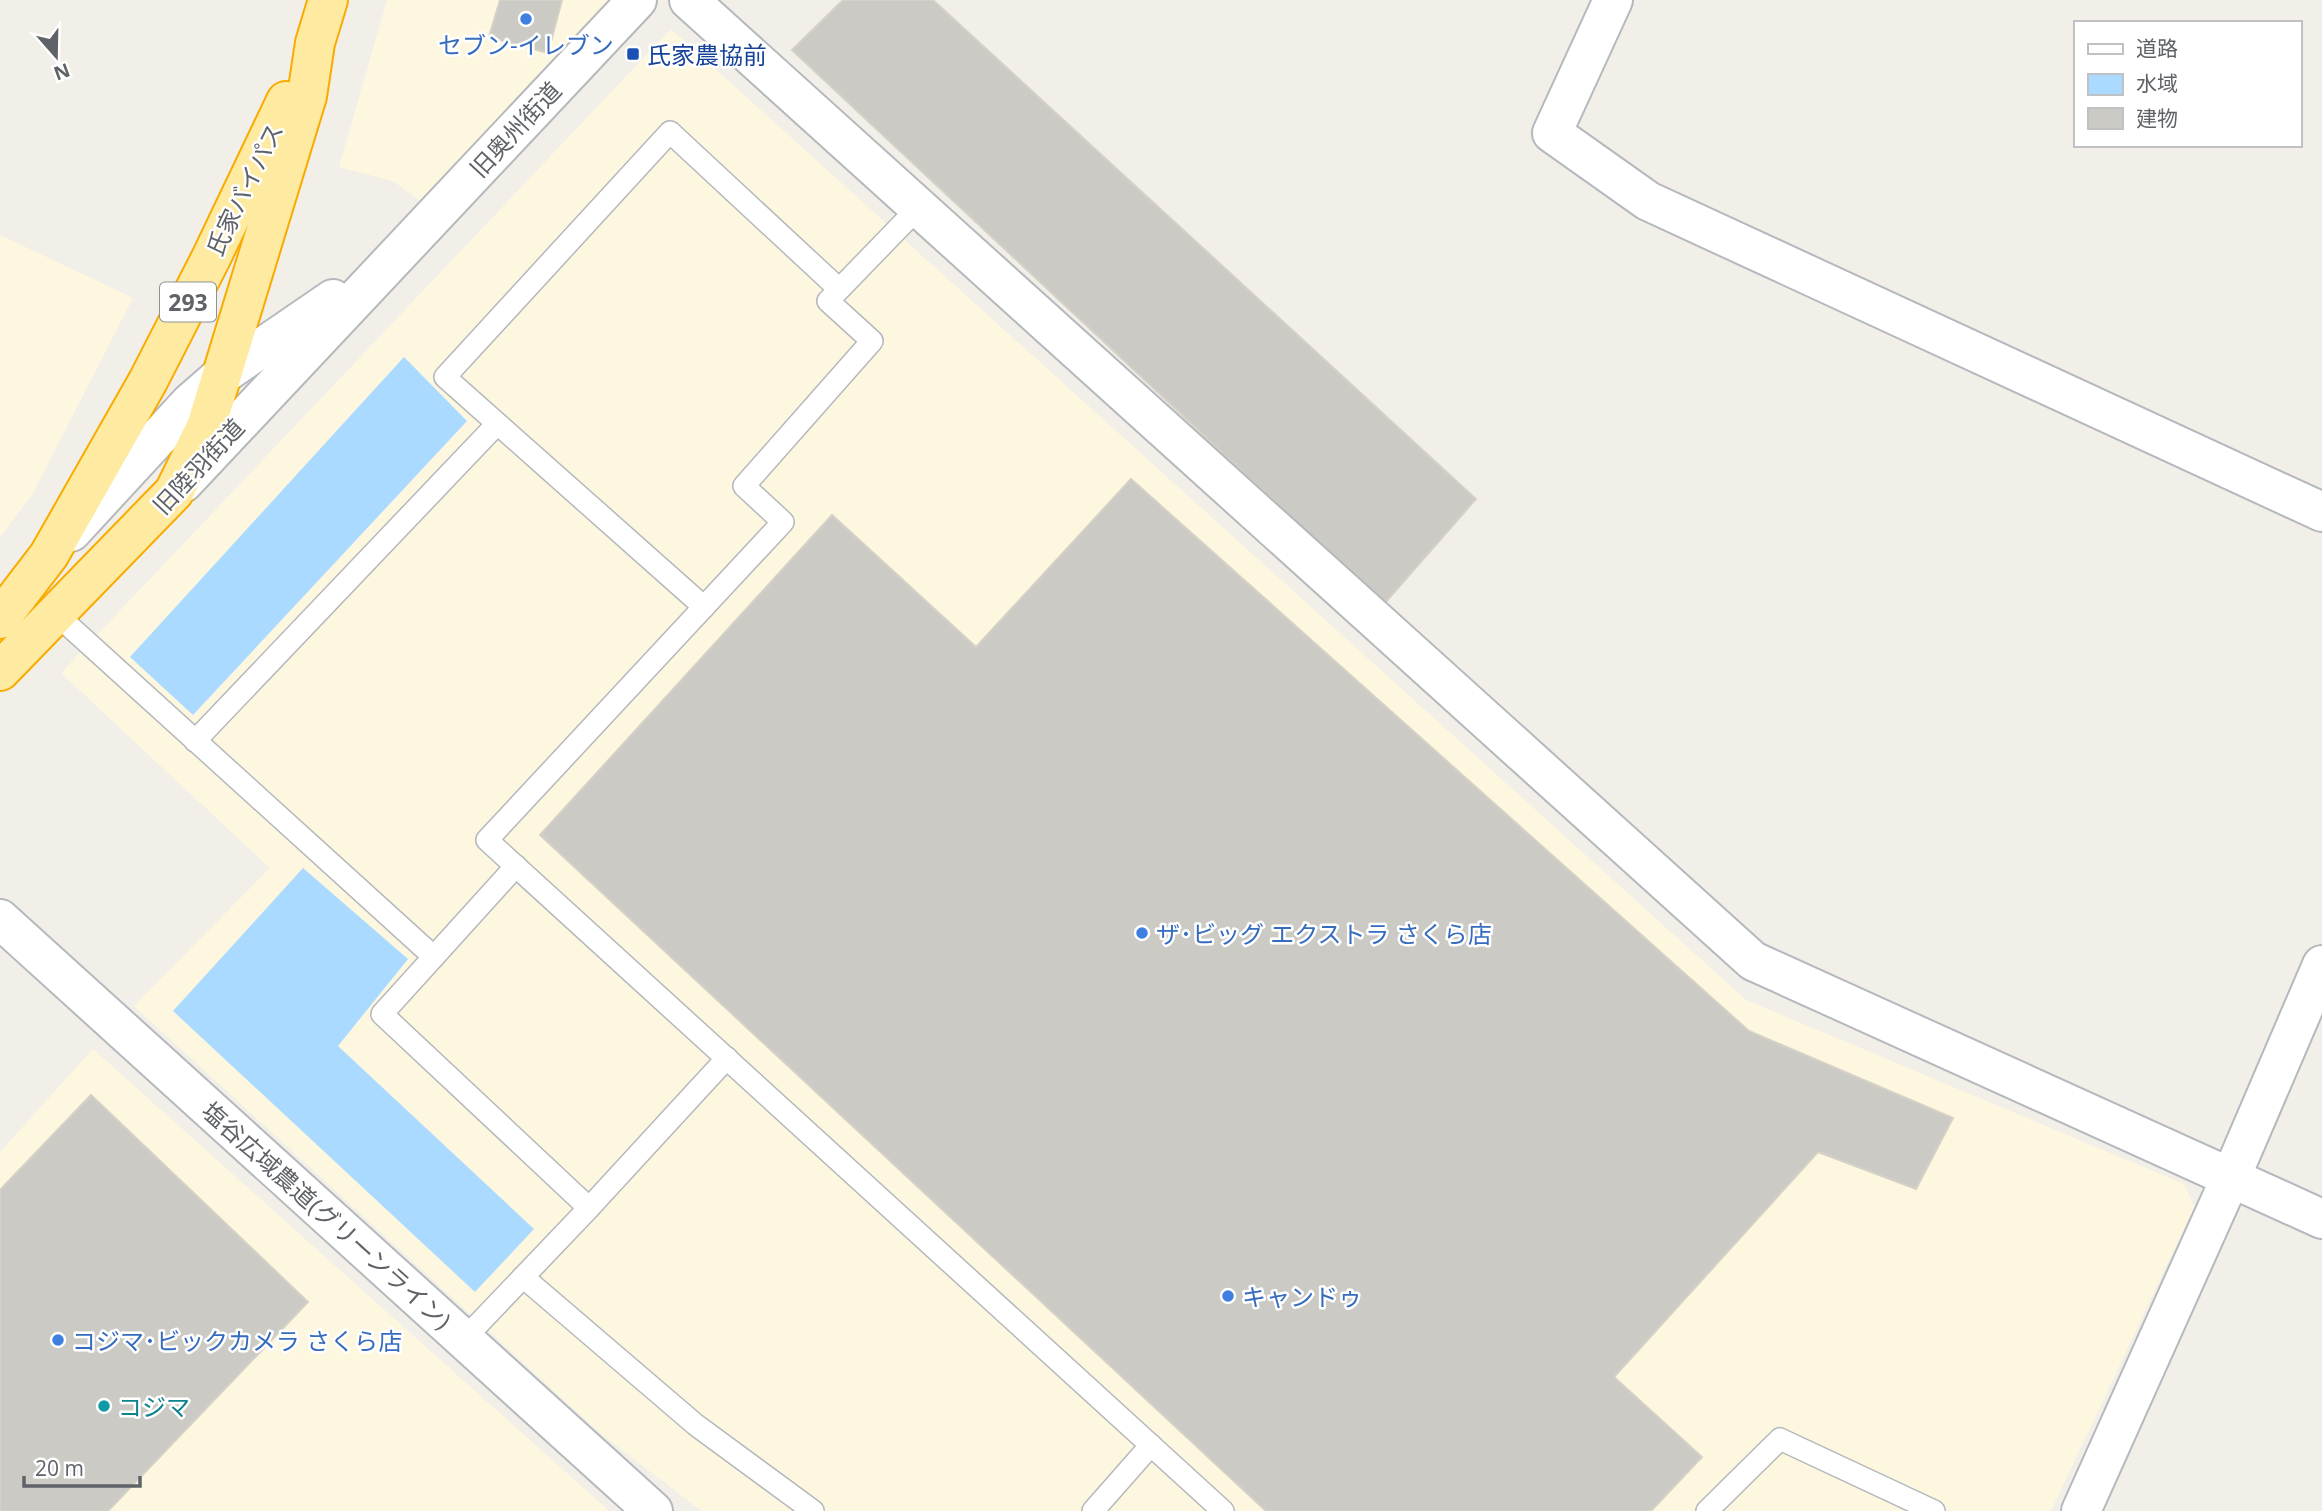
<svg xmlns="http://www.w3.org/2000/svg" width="2322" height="1511" viewBox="0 0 2322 1511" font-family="'Open Sans','Noto Sans JP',sans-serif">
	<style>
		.commercial { fill: #fef7e0 }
		.water { fill: #aadaff }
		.building { fill: #cccac5; stroke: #d6d1c6; stroke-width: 2 }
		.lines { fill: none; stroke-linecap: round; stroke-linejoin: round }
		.service-casing { stroke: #b5b8bc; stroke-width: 24 }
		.minor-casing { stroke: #b5b8bc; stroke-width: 42 }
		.tertiary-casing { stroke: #b5b8bc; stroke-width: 42 }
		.trunk-casing { stroke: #f9ab00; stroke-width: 42 }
		.service { stroke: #fff; stroke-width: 21 }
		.minor { stroke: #fff; stroke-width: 38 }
		.tertiary { stroke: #fff; stroke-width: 38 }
		.trunk { stroke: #feeaa1; stroke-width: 38 }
		.shop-dot { fill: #3f7fe0; stroke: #fff; stroke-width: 2.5 }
		.transit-dot { fill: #1a4fb4; stroke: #fff; stroke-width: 2.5 }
		.culture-dot { fill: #0f9aa8; stroke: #fff; stroke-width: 2.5 }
		.labels { text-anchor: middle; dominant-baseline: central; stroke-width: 5; stroke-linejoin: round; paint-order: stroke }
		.shield { fill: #fff; stroke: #8f9295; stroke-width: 2 }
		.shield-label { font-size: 23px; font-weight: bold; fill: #5f6368 }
		.shop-label { font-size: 24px; fill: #366cbe; stroke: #fff; text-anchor: start }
		.transit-label { font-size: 24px; fill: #164399; stroke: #fff; text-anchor: start }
		.street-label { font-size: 24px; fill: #5f6368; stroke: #fff }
		.culture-label { font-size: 24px; fill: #0d838f; stroke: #fff; text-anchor: start }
	</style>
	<rect width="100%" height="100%" fill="#f1efe8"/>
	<!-- commercial -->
	<g class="commercial">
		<polygon points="387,0 613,0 423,203 393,181 339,167"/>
		<polygon points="671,29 1746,1000 2184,1184 2194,1207 2051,1511 702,1511 601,1434 134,1006 270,868 61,673"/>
		<polygon points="0,235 133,298 33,493 0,537"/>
		<polygon points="93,1049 609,1511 0,1511 0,1152"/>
	</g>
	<!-- water -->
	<g class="water">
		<polygon points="404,357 467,421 193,715 130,657"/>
		<polygon points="303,868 408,959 338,1046 534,1229 475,1292 173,1011"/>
	</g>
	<!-- building -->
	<g class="building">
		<polygon points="500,0 562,0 548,53 489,37"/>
		<polygon points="843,0 933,0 1476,499 1384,604 792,50"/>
		<polygon points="1131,479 1749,1031 1953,1118 1916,1189 1818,1152 1614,1377 1702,1457 1651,1511 1266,1511 540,835 832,515 976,647"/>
		<polygon points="91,1095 308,1302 108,1511 0,1511 0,1190"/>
	</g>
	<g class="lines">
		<!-- service casing -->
		<g class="service-casing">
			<g id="service">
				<polyline points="919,207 828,301 872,341 744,486 783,522 487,840 1223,1511"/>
				<polyline points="704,607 445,377 670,132 839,289"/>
				<polyline points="56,614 434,957"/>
				<polyline points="195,741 497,424"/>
				<polyline points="589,1208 727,1058"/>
				<polyline points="523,1277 696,1425 813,1511"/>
				<polyline points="464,1339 589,1208 382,1014 516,866"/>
				<polyline points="1093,1511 1151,1445"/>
				<polyline points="1707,1511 1780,1439 1934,1511"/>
			</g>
		</g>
		<!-- minor casing -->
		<g class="minor-casing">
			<g id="minor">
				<polyline points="689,0 1753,961 2322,1219"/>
				<polyline points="1613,0 1552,133 1648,201 2322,512"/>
				<polyline points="2081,1511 2231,1177 2322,965"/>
			</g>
		</g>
		<!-- tertiary casing -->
		<g class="tertiary-casing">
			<g id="tertiary">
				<polyline points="183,483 637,0"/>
				<polyline points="71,532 191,402 222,375 333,299"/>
				<polyline points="0,919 653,1511"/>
			</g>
		</g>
		<!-- trunk casing -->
		<g class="trunk-casing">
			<g id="trunk">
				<polyline points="0,619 49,555 148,381 211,258 286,101"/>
				<polyline points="0,671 174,492 206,427 307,96 315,43 328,0"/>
			</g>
		</g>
		<!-- service -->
		<use href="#service" class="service"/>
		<!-- minor -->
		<use href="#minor" class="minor"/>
		<!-- tertiary -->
		<use href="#tertiary" class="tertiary"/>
		<!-- trunk -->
		<use href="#trunk" class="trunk"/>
	</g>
	<!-- markers -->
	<g class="shop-dot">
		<circle cx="526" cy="19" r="7"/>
		<circle cx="1142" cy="933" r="7"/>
		<circle cx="1228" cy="1296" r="7"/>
		<circle cx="58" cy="1340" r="7"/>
	</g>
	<rect class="transit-dot" x="626" y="47" width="14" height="14" rx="3.5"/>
	<circle class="culture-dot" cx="104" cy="1406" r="7"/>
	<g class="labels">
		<!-- shield labels -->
		<rect class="shield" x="160" y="282.5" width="56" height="39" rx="5"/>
		<g class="shield-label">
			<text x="188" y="302">293</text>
		</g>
		<!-- shop labels -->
		<g class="shop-label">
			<text x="526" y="44" text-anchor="middle">セブン-イレブン</text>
			<text x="1156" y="933">ザ･ビッグ エクストラ さくら店</text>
			<text x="1242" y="1296">キャンドゥ</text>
			<text x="72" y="1340">コジマ･ビックカメラ さくら店</text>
		</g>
		<!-- transit labels -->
		<g class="transit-label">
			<text x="647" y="54">氏家農協前</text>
		</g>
		<!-- street labels -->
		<g class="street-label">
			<text transform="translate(515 129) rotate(-47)">旧奥州街道</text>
			<text transform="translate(244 189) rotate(-64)">氏家バイパス</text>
			<text transform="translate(198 466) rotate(-47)">旧陸羽街道</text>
			<text transform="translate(327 1215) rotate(42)">塩谷広域農道(グリーンライン)</text>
		</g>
		<!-- culture labels -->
		<g class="culture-label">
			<text x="118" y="1406">コジマ</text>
		</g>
	</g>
	<!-- legend -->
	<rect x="2074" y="21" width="228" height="126" fill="#ffffff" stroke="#bfc1c3" stroke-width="2"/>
	<rect x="2088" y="44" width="35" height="10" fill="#ffffff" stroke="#bfc1c3" stroke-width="2"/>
	<text x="2136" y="56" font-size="21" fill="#5f6368">道路</text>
	<rect x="2088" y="74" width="35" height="21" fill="#aadaff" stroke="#bfc1c3" stroke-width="2"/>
	<text x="2136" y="91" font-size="21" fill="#5f6368">水域</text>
	<rect x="2088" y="108" width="35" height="21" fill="#cccac5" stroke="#bfc1c3" stroke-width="2"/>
	<text x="2136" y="126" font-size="21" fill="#5f6368">建物</text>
	<!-- north arrow -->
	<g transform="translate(56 56) rotate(160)" stroke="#ffffff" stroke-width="5" paint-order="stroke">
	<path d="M0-5L12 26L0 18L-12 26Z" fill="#5f6368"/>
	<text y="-10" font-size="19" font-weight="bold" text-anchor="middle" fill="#5f6368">N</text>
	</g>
	<!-- scale -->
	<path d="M24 1476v10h116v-10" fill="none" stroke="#5f6368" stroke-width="3.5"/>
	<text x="35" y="1476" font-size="21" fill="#5f6368" stroke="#ffffff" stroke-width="5" paint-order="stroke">20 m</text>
</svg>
